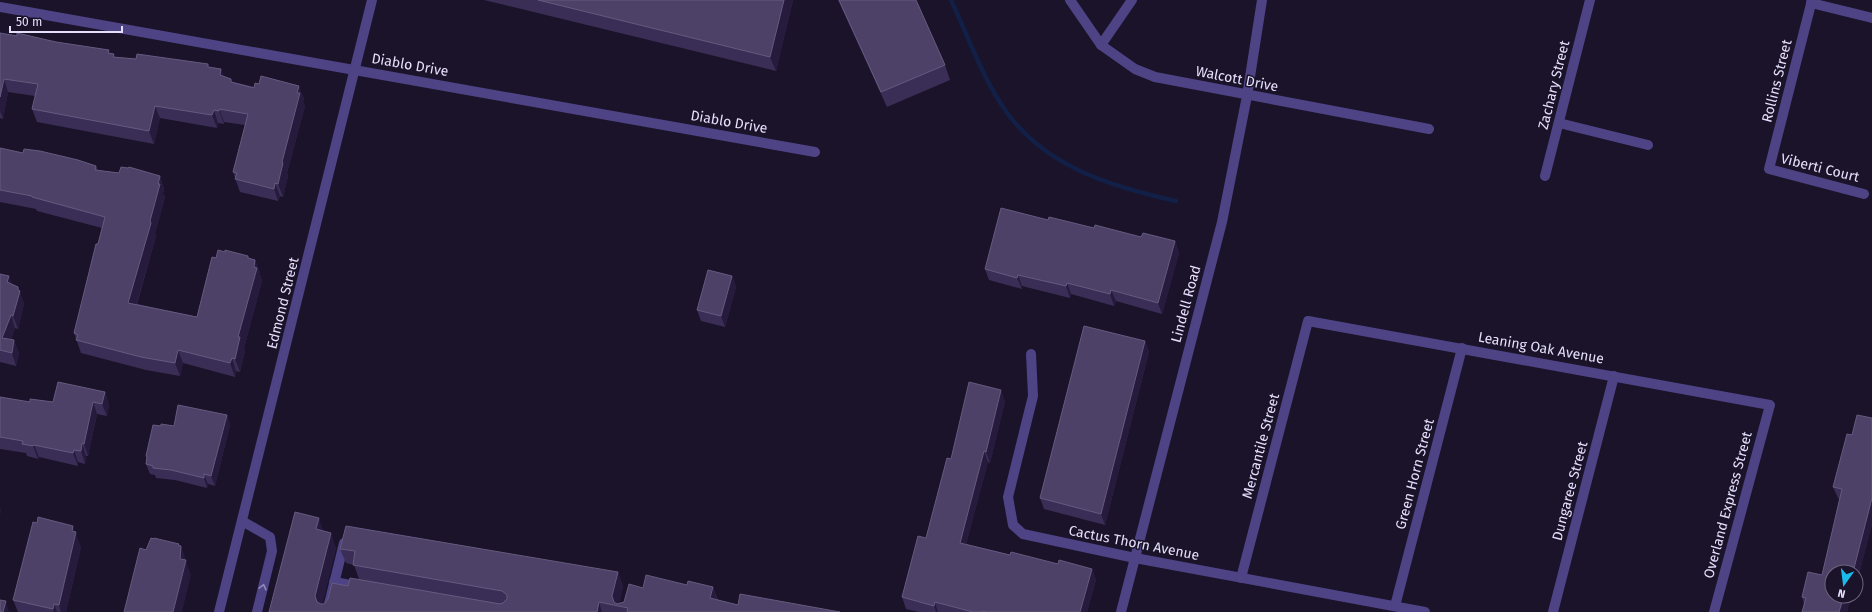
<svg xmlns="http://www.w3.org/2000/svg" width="1872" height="612" viewBox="0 0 1872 612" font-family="'Fira Sans',sans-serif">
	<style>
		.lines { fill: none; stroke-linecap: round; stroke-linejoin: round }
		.stream { stroke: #122048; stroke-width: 4.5 }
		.minor { stroke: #4e4384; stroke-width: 10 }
		.tertiary { stroke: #4e4384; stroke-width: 10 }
		.wall { fill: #3b2e56 }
		.shaded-wall { fill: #261b3c }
		.building { fill: #4d4167; stroke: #655a7f }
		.oneway { stroke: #9289ba }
		.labels { text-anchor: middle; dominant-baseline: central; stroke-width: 3; stroke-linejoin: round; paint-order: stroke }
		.street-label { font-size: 14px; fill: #e6dffc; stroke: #1a1329 }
	</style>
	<rect width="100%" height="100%" fill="#1a1329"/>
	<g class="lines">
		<!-- stream -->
		<path class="stream" d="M951,0C969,38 983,80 1008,114C1048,168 1113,187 1176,201"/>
		<!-- minor -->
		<g class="minor">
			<polyline points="1070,0 1101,45 1135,69 1155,77 1429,129"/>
			<polyline points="1812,0 1769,169 1864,194"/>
			<polyline points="1811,3 1872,18"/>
			<polyline points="0,7 815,152"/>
			<polyline points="1101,45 1132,0"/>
			<polyline points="1559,123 1648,145"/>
			<polyline points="1545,176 1590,0"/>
			<polyline points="1031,354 1033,396 1008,497 1013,525 1023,534 1135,558 1425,612"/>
			<polyline points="242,521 270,537 272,551 257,612"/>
			<polyline points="1241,578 1308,321 1770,405 1714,612"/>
			<polyline points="334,582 362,587"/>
			<polyline points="1395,606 1462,348"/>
			<polyline points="327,612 344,543"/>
			<polyline points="1553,612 1614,376"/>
		</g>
		<!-- tertiary -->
		<g class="tertiary">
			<polyline points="219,612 372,0"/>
			<polyline points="1121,612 1222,222 1247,96 1262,0"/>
		</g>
	</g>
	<!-- wall -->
	<g class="wall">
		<polygon points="484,0 793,0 776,71"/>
		<polygon points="838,0 916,0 945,65 950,80 887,107"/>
		<polygon points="0,33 56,42 110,53 115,57 209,67 221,69 223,76 233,82 304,98 303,102 305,106 287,173 288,176 283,197 280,196 278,201 240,192 233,172 245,125 224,122 224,124 218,123 217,128 160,118 154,144 37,122 32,109 35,96 8,92 3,119 0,118"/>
		<polygon points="0,148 23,153 96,166 98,170 119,173 160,176 164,189 163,194 165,197 155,233 156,236 137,304 197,317 216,258 249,258 255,260 260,273 260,275 262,281 244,348 245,351 240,372 236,371 235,377 183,363 180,376 146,370 81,353 74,333 102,228 37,211 36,209 0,202"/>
		<polygon points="1048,220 1094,228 1141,237 1175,241 1179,253 1162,314 1116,301 1114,306 1071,294 1070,298 1022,286 1022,289 989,280 985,269"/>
		<polygon points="0,274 11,284 18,287 24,304 18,329 15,328 11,340 14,340 19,354 16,366 0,362"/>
		<polygon points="732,276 736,287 725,327 701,321 697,310"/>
		<polygon points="1145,341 1149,352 1105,525 1044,509 1040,498"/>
		<polygon points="105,392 109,405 107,416 97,414 88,456 86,456 85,464 78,462 78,466 39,457 38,459 27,456 26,453 0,449 0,397 30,402 53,402"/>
		<polygon points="1005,401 990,463 988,462 966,544 1010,555 1058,564 1092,569 1096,580 1087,612 919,612 906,609 902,597 926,538 951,459"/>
		<polygon points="227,415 230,425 215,486 208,484 207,488 175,480 156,478 155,475 150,474 146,464 147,460 146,456 161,426 174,426"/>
		<polygon points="1872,418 1872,524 1856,586 1856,572 1832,596 1853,596 1851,603 1849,603 1847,612 1802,612 1804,604 1802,597 1822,575 1840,499 1838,498 1833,487 1852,435"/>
		<polygon points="324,531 336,548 322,604 324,604 359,579 354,565 346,563 340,549 618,572 623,587 619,603 624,602 643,588 687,585 713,587 718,600 738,605 840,612 269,612"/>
		<polygon points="81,547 66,612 18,612 13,600"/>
	</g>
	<!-- shaded-wall -->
	<g class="shaded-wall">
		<polygon points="784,0 793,0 776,71 770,57"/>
		<polygon points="221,69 226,82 220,75"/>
		<polygon points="4,79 8,92 3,119 0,111 0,97"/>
		<polygon points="299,86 304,98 303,102 305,106 287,173 288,176 283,197 278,184 282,162"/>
		<polygon points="155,106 160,118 154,144 149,131"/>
		<polygon points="219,109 224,122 224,124 219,111"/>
		<polygon points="214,110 218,123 217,128 212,115"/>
		<polygon points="160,176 164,189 163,194 165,197 155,233 156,236 133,316 128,303 150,221"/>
		<polygon points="275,183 280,196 278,201 274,189"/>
		<polygon points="1175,241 1179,253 1162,314 1158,303"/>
		<polygon points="255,260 260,273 260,275 262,281 244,348 245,351 240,372 235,359 238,337"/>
		<polygon points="1018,275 1022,286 1022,289 1017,278"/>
		<polygon points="9,276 14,290 7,282"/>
		<polygon points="732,276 736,287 725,327 721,316"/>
		<polygon points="1067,283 1071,294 1070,298 1066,286"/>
		<polygon points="18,287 24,304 18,329 13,316"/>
		<polygon points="1111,290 1116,301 1114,306 1110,294"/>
		<polygon points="11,315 15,328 7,351 2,338"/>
		<polygon points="14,340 19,354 16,366 12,353"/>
		<polygon points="1145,341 1149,352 1105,525 1101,514"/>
		<polygon points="178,350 183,363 180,376 175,363"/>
		<polygon points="232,358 236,371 235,377 230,363"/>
		<polygon points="1001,390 1005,401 990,463 986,452"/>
		<polygon points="105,392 109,405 107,416 102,404"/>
		<polygon points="93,402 97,414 88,456 84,444"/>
		<polygon points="227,415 230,425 215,486 211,476"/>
		<polygon points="82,443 86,456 85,464 81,451"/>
		<polygon points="34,445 39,457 38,459 33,446"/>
		<polygon points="74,450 78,462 78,466 73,453"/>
		<polygon points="984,451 988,462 964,554 960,543"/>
		<polygon points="204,474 208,484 207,488 204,478"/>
		<polygon points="1872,498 1872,524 1856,586 1856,572 1853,572"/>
		<polygon points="0,506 1,510 0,516"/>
		<polygon points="319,518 324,533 316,529"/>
		<polygon points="73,526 81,547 66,612 61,612 59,605"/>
		<polygon points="331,533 336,548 321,610 317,602 315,596"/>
		<polygon points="179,544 181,551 181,546 191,575 182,612 173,612 180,559 178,545"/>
		<polygon points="1092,569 1096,580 1087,612 1080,612"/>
		<polygon points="618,572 623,587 619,606 615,606 612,596"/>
		<polygon points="713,587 718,602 710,598"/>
		<polygon points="1844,596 1847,596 1849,603 1847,612 1839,612"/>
		<polygon points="1849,596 1853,596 1851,603"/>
		<polygon points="6,601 9,612 3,612"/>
		<polygon points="599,602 602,612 597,612"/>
		<polygon points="935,602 938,612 936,612 934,606"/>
		<polygon points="54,604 57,612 54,612 53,609"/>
	</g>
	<!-- building -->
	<g class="building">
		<polygon points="538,0 784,0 770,57"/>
		<polygon points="839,0 916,0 945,65 881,92"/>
		<polygon points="0,33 17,36 17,33 56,42 109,50 108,53 114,54 113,57 136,59 137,54 208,64 208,67 221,69 220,75 231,79 231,82 254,88 255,83 259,84 261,76 299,86 297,93 300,93 282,162 283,163 278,184 275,183 274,189 235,179 237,173 233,172 248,114 219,109 219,111 214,110 212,115 155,106 149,131 32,109 38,84 4,79 0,97"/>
		<polygon points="0,148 23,153 24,149 40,151 78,160 96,166 95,170 119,173 121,167 128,168 129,167 160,176 158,184 160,184 150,221 151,223 128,303 197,317 212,257 216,258 218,250 225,252 225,250 248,256 248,258 255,260 254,267 257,268 238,337 240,337 235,359 232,358 230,363 178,350 175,363 141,357 76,340 78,335 74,333 96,244 98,244 105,217 32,197 32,196 0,190"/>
		<polygon points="1001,208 1048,220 1049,217 1094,228 1095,225 1141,237 1143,233 1175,241 1158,303 1111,290 1110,294 1067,283 1066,286 1018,275 1017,278 985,269"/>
		<polygon points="708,270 732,276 721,316 697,310"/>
		<polygon points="0,274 9,276 7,282 18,287 18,290 20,291 13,316 11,315 2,338 14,340 12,353 0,350"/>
		<polygon points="1084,326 1145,341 1101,514 1040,498"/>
		<polygon points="58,382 105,392 102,404 93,402 84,444 82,443 81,451 74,450 73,453 34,445 33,446 22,444 23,441 0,437 0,397 30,402 30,399 53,402"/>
		<polygon points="969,382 1001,390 986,452 984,451 960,543 1010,555 1011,552 1058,564 1059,560 1092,569 1080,612 986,612 983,611 983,612 973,612 935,602 934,606 902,597 918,536 926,538 947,458 951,459"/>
		<polygon points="178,405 227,415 211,476 204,474 204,478 171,470 153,468 153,466 146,464 147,457 146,456 153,425 161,426 161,424 174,426"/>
		<polygon points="1857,415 1872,418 1872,498 1853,572 1832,572 1832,596 1844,596 1839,612 1802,612 1806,598 1802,597 1808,572 1822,575 1842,489 1833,487 1847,434 1852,435"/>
		<polygon points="295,512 319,518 316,529 331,533 315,596 317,602 321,604 324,604 328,599 332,583 348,586 350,578 500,604 503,603 507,599 507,595 502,591 353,565 355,551 340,549 346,526 618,572 612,596 614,602 617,604 624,602 629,584 643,588 646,575 687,585 688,581 713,587 710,598 738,605 740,594 840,612 627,612 628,608 599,602 597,612 269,612"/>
		<polygon points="38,517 73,526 72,531 76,532 59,605 54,604 53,609 13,600 33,522 37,523"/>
		<polygon points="151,538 154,539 154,538 179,544 178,545 181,546 180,559 186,560 173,612 124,612 140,548 146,550"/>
		<polygon points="0,600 6,601 3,612 0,612"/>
	</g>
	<!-- one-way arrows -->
	<defs><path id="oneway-chevron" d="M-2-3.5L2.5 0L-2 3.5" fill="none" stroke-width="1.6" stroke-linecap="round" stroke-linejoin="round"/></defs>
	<use class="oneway" href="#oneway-chevron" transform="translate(263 587) rotate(-76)"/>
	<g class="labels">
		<!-- street labels -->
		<g class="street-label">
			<text transform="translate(410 65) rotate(10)">Diablo Drive</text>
			<text transform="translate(1237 79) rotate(11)">Walcott Drive</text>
			<text transform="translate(1777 81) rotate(-76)">Rollins Street</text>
			<text transform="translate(1554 85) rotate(-76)">Zachary Street</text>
			<text transform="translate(729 122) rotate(10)">Diablo Drive</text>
			<text transform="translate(1820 168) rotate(14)">Viberti Court</text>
			<text transform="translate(283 303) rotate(-76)">Edmond Street</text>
			<text transform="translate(1186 304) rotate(-75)">Lindell Road</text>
			<text transform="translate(1541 348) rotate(10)">Leaning Oak Avenue</text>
			<text transform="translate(1261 446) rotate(-75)">Mercantile Street</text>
			<text transform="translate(1415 474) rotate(-75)">Green Horn Street</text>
			<text transform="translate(1570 491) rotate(-75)">Dungaree Street</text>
			<text transform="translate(1728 505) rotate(-75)">Overland Express Street</text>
			<text transform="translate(1134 543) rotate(11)">Cactus Thorn Avenue</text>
		</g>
	</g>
	<!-- north arrow -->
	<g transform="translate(1844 584) rotate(194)"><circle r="19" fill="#1a1329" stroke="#6c657d"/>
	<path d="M0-3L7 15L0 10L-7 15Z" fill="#1cbaea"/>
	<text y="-6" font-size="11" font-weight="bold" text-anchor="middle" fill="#e6dffc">N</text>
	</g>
	<!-- scale -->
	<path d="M10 26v6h112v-6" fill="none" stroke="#e6dffc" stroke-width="2"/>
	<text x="16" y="26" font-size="12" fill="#e6dffc" stroke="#1a1329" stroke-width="3" paint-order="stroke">50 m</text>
</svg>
